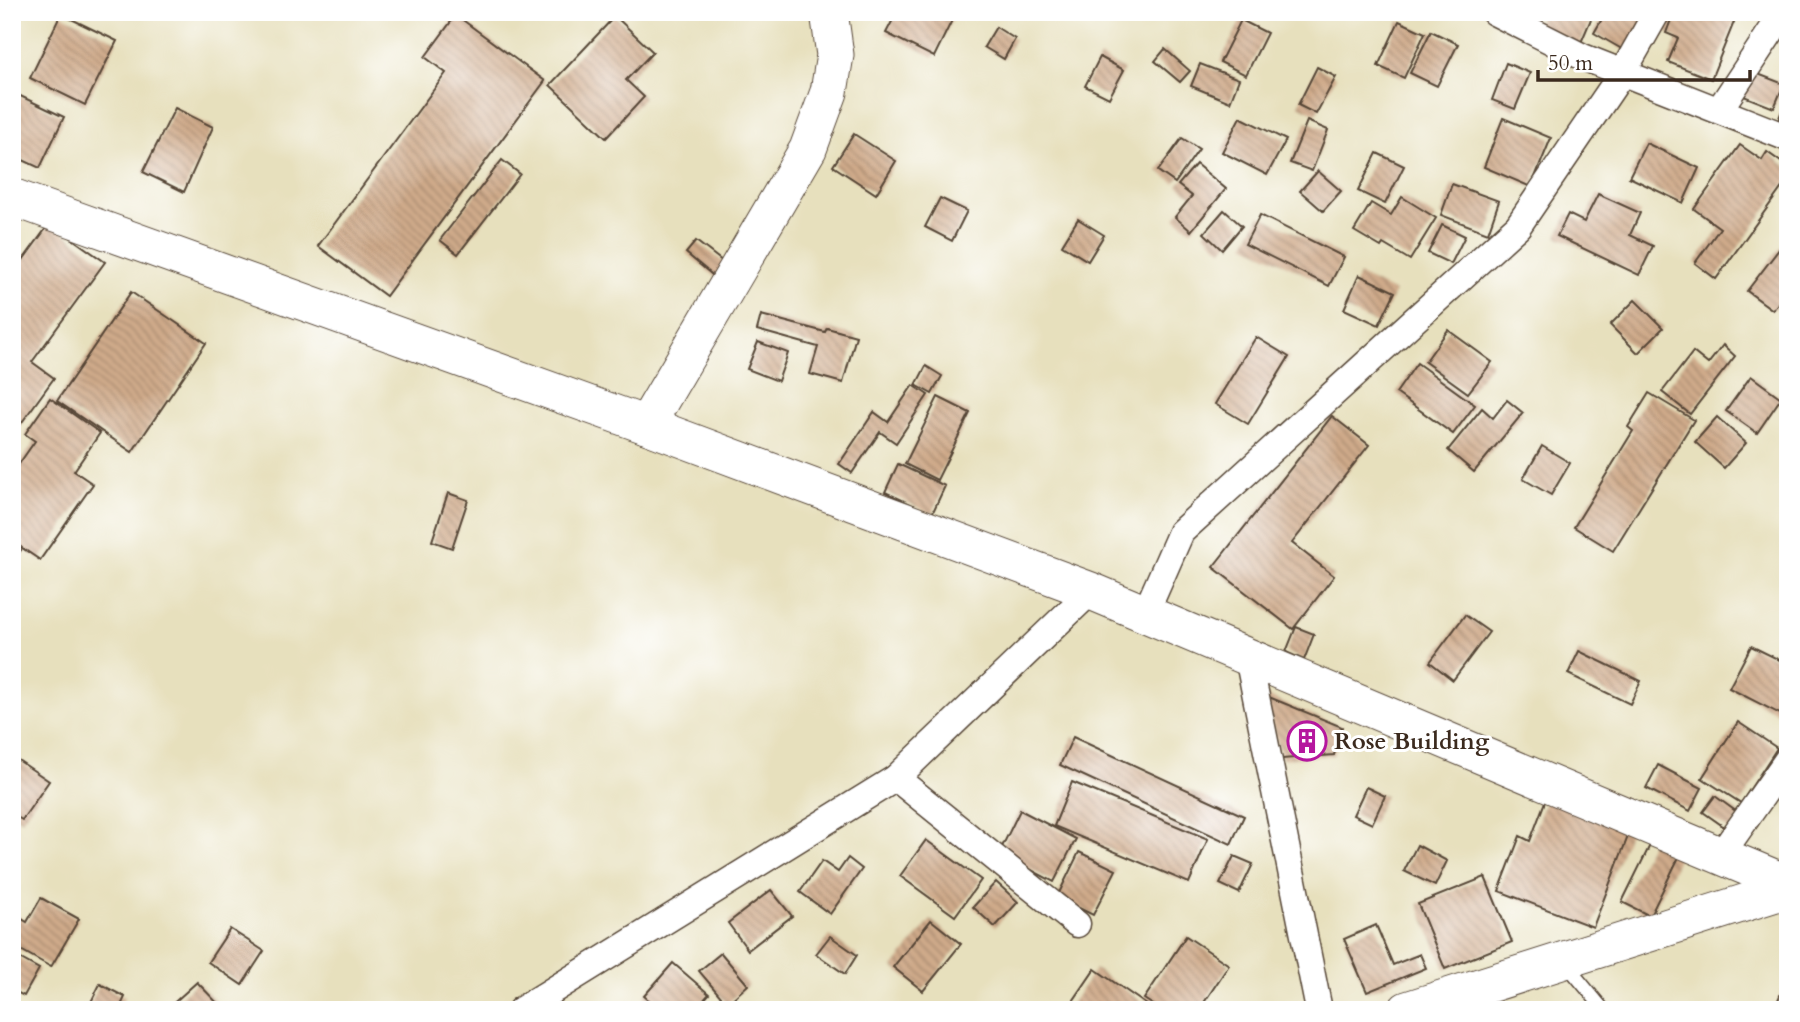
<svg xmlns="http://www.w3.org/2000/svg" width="1800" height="1022" viewBox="0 0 1800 1022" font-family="Cardo,serif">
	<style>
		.building { fill: url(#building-back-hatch) }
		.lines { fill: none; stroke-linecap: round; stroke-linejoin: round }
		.lane-casing { stroke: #554536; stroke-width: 15 }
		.street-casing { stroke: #554536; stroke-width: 29 }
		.secondary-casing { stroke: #554536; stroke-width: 39 }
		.lane { stroke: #fff; stroke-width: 12 }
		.street { stroke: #fff; stroke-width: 26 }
		.secondary { stroke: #fff; stroke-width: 37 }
		.labels { text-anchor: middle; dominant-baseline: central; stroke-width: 6; stroke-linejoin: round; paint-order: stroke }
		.poi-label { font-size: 24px; font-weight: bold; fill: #3b2a1e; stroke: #fff; text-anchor: start }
	</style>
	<defs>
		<pattern id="building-back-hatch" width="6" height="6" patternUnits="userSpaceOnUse" patternTransform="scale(1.75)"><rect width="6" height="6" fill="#cfaa8a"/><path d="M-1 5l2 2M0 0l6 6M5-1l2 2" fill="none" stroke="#a98b70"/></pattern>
	</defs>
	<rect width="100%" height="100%" fill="#fff"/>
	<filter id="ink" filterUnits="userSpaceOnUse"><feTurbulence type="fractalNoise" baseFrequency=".0143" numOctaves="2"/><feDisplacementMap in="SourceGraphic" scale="14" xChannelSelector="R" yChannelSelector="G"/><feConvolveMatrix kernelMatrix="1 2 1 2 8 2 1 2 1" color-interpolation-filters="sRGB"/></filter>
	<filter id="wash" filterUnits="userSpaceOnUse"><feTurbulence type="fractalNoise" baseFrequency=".00686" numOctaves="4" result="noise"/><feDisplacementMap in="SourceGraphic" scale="28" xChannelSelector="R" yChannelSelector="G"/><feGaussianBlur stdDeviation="1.57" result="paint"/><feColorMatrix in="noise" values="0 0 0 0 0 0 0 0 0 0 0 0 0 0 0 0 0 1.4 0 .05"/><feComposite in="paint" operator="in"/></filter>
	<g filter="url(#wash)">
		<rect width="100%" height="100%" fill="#e7e0bd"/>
		<g id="blocks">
			<!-- building -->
			<g class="building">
				<polygon points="897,12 956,12 934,57 886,33"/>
				<polygon points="1542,12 1594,12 1580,45 1536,27"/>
				<polygon points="1606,12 1650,12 1627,52 1594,33"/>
				<polygon points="1674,12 1738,12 1711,79 1668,62 1678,38 1666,33"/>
				<polygon points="61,14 117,41 85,105 30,78"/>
				<polygon points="456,15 545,81 386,296 318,246 446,73 425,57"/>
				<polygon points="615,16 653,52 626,80 644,97 606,138 550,85"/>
				<polygon points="1241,20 1267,33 1246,75 1220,62"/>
				<polygon points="1399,21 1425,33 1404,78 1378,66"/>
				<polygon points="996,27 1015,39 1004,59 984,47"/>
				<polygon points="1431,31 1458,44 1437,86 1410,73"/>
				<polygon points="1165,49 1190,71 1180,82 1155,61"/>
				<polygon points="1100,57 1124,70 1109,98 1085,86"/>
				<polygon points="1506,63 1530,73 1515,109 1492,100"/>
				<polygon points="1200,64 1239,79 1230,102 1191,86"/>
				<polygon points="1317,67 1336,77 1316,114 1298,105"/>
				<polygon points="1750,71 1784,84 1774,108 1741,95"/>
				<polygon points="12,92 64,117 40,168 12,155"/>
				<polygon points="1788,96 1788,121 1779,118"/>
				<polygon points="175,108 213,127 184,192 143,172"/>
				<polygon points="1240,117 1286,140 1267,175 1222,152"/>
				<polygon points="1503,118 1551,138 1531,187 1484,167"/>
				<polygon points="1307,121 1328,130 1312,171 1290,163"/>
				<polygon points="854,134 896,161 876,194 833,166"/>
				<polygon points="1182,138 1199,149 1175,183 1158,171"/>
				<polygon points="1646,143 1699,168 1683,203 1629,177"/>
				<polygon points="1740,145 1762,160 1767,152 1788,167 1788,179 1716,279 1695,263 1720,228 1694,209"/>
				<polygon points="1377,153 1404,166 1385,204 1358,191"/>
				<polygon points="502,160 520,174 458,254 440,240"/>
				<polygon points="1196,164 1226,189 1191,231 1175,217 1192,196 1178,185"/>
				<polygon points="1318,171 1341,191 1323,211 1300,191"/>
				<polygon points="1452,184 1499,201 1488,233 1441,215"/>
				<polygon points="1598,194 1640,213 1630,235 1653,246 1639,275 1557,236 1568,214 1584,222"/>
				<polygon points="1402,197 1436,218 1410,260 1383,244 1381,247 1354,231 1371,203 1391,215"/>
				<polygon points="940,198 967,211 952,241 925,227"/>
				<polygon points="1224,210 1242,226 1222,250 1204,233"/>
				<polygon points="1260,215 1344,257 1329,286 1245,244"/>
				<polygon points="1078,219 1104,235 1088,261 1062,245"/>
				<polygon points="50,223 105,262 32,362 54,378 12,436 12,275"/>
				<polygon points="1442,225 1465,236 1451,264 1428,253"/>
				<polygon points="696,241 727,265 716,278 686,253"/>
				<polygon points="1783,244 1788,247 1788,290 1773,310 1747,291"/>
				<polygon points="1359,275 1395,292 1379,325 1344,309"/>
				<polygon points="131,292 206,343 132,452 57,401"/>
				<polygon points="1635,300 1663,328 1638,353 1610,325"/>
				<polygon points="761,315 825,332 827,328 856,336 843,383 810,374 818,347 757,330"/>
				<polygon points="1448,330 1492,362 1468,393 1425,362"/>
				<polygon points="1256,337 1289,357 1248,424 1215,404"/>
				<polygon points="758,342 788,353 778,381 747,369"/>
				<polygon points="1723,345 1735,356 1690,414 1662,392 1693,352 1708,364"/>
				<polygon points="1417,363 1475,405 1453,434 1396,393"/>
				<polygon points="926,366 942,376 932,394 916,385"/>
				<polygon points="1751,376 1781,398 1757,433 1726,411"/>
				<polygon points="913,385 928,395 896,443 880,432 852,473 839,464 874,412 888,422"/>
				<polygon points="1649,393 1694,420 1613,551 1574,527 1633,431 1628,427"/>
				<polygon points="938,397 970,413 937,480 905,464"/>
				<polygon points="50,398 100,433 74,471 93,484 40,560 12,541 12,474 35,441 25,434"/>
				<polygon points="1507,400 1523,413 1474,472 1448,450 1482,408 1493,418"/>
				<polygon points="1332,416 1369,445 1292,543 1334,576 1293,629 1213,567"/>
				<polygon points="1717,417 1746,443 1724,468 1695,442"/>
				<polygon points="1542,446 1570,463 1551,495 1523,479"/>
				<polygon points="898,464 945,486 932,514 885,492"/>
				<polygon points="448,493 468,500 452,548 432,541"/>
				<polygon points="12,544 21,550 12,562"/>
				<polygon points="1465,615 1489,632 1453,680 1430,662"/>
				<polygon points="1296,627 1314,634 1304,660 1286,652"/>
				<polygon points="1751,646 1788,664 1788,718 1729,688"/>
				<polygon points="1579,651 1641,681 1630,704 1568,674"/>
				<polygon points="1264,695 1342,727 1334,755 1282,759"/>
				<polygon points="1738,722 1777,748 1741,803 1702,778"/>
				<polygon points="1073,737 1244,816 1231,844 1060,765"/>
				<polygon points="12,756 49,781 22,820 12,814"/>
				<polygon points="1658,765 1702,788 1690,811 1646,788"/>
				<polygon points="1072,782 1208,839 1189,883 1054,826"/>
				<polygon points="1366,787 1385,796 1372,824 1353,815"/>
				<polygon points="1715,796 1741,815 1730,831 1703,812"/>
				<polygon points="1546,799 1630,831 1593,927 1499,891 1520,836 1530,841"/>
				<polygon points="1020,810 1076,839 1054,882 999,853"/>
				<polygon points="926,840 981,880 955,916 900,876"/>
				<polygon points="1652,841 1680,855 1650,916 1622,902"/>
				<polygon points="1417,845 1447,861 1435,886 1404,871"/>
				<polygon points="1079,852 1116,870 1093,915 1057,897"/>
				<polygon points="1234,856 1253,864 1239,893 1220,884"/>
				<polygon points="848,858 862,869 830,914 800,892 822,861 838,872"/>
				<polygon points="1485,877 1512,942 1445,969 1418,904"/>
				<polygon points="996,882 1018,902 995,927 973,907"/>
				<polygon points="771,890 792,916 748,950 728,923"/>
				<polygon points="41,898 79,919 51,967 12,945 12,925 17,916 27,922"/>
				<polygon points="931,920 961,944 923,991 893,967"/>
				<polygon points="1376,925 1393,965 1420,954 1426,968 1367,992 1344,939"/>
				<polygon points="230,929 264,951 242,985 208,962"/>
				<polygon points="830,936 857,955 845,974 816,954"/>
				<polygon points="1186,936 1229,965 1199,1010 1161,1010 1144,999"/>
				<polygon points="721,953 748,985 727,1004 699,971"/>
				<polygon points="12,954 39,969 24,996 12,990"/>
				<polygon points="673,963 709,994 695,1010 660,1010 644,996"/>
				<polygon points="1095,969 1154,1010 1067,1010"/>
				<polygon points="1788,977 1788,1005 1778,1000"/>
				<polygon points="197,982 224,1010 170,1010 168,1008"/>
				<polygon points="100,984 125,997 119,1010 87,1010"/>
			</g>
		</g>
	</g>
	<g filter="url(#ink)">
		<use href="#blocks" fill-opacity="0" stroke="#554536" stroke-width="2"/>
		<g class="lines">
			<!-- lane casing -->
			<g class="lane-casing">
				<polyline id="lane" points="1565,963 1604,1010"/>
			</g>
			<!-- street casing -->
			<g class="street-casing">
				<g id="street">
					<polyline points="1494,12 1583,57 1788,138"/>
					<polyline points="1719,110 1784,12"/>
					<polyline points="1145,614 1181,532 1518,226 1623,72 1657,12"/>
					<polyline points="1248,657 1319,1010"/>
					<polyline points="896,778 1077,924"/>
					<polyline points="1720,856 1788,759"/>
					<polyline points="521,1010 896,778 1091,591"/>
				</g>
			</g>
			<!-- secondary casing -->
			<g class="secondary-casing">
				<g id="secondary">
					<polyline points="12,197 646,425 1091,591 1788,884"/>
					<polyline points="646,425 808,149 829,92 835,55 829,12"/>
					<polyline points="1407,1010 1788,889"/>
				</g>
			</g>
			<!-- lane -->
			<use href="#lane" class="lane"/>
			<!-- street -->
			<use href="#street" class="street"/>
			<!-- secondary -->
			<use href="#secondary" class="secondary"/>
		</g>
	</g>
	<!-- icons -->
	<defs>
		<g id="building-ring" transform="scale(2.0125)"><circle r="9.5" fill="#fff" stroke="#b5179e" stroke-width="1.5"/><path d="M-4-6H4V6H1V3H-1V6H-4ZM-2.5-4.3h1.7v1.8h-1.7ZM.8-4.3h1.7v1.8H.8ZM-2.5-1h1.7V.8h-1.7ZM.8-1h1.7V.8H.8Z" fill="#b5179e"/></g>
	</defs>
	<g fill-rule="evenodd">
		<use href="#building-ring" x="1307" y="741"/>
	</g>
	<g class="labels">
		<!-- poi labels -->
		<g class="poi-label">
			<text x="1334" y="741">Rose Building</text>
		</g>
	</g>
	<!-- margin -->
	<rect width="1800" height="1022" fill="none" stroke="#fff" stroke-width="42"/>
	<!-- scale -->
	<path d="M1538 70v10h212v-10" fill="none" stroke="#3b2a1e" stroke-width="3.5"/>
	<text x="1548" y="70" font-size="21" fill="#3b2a1e" stroke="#ffffff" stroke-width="5" paint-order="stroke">50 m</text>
</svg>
